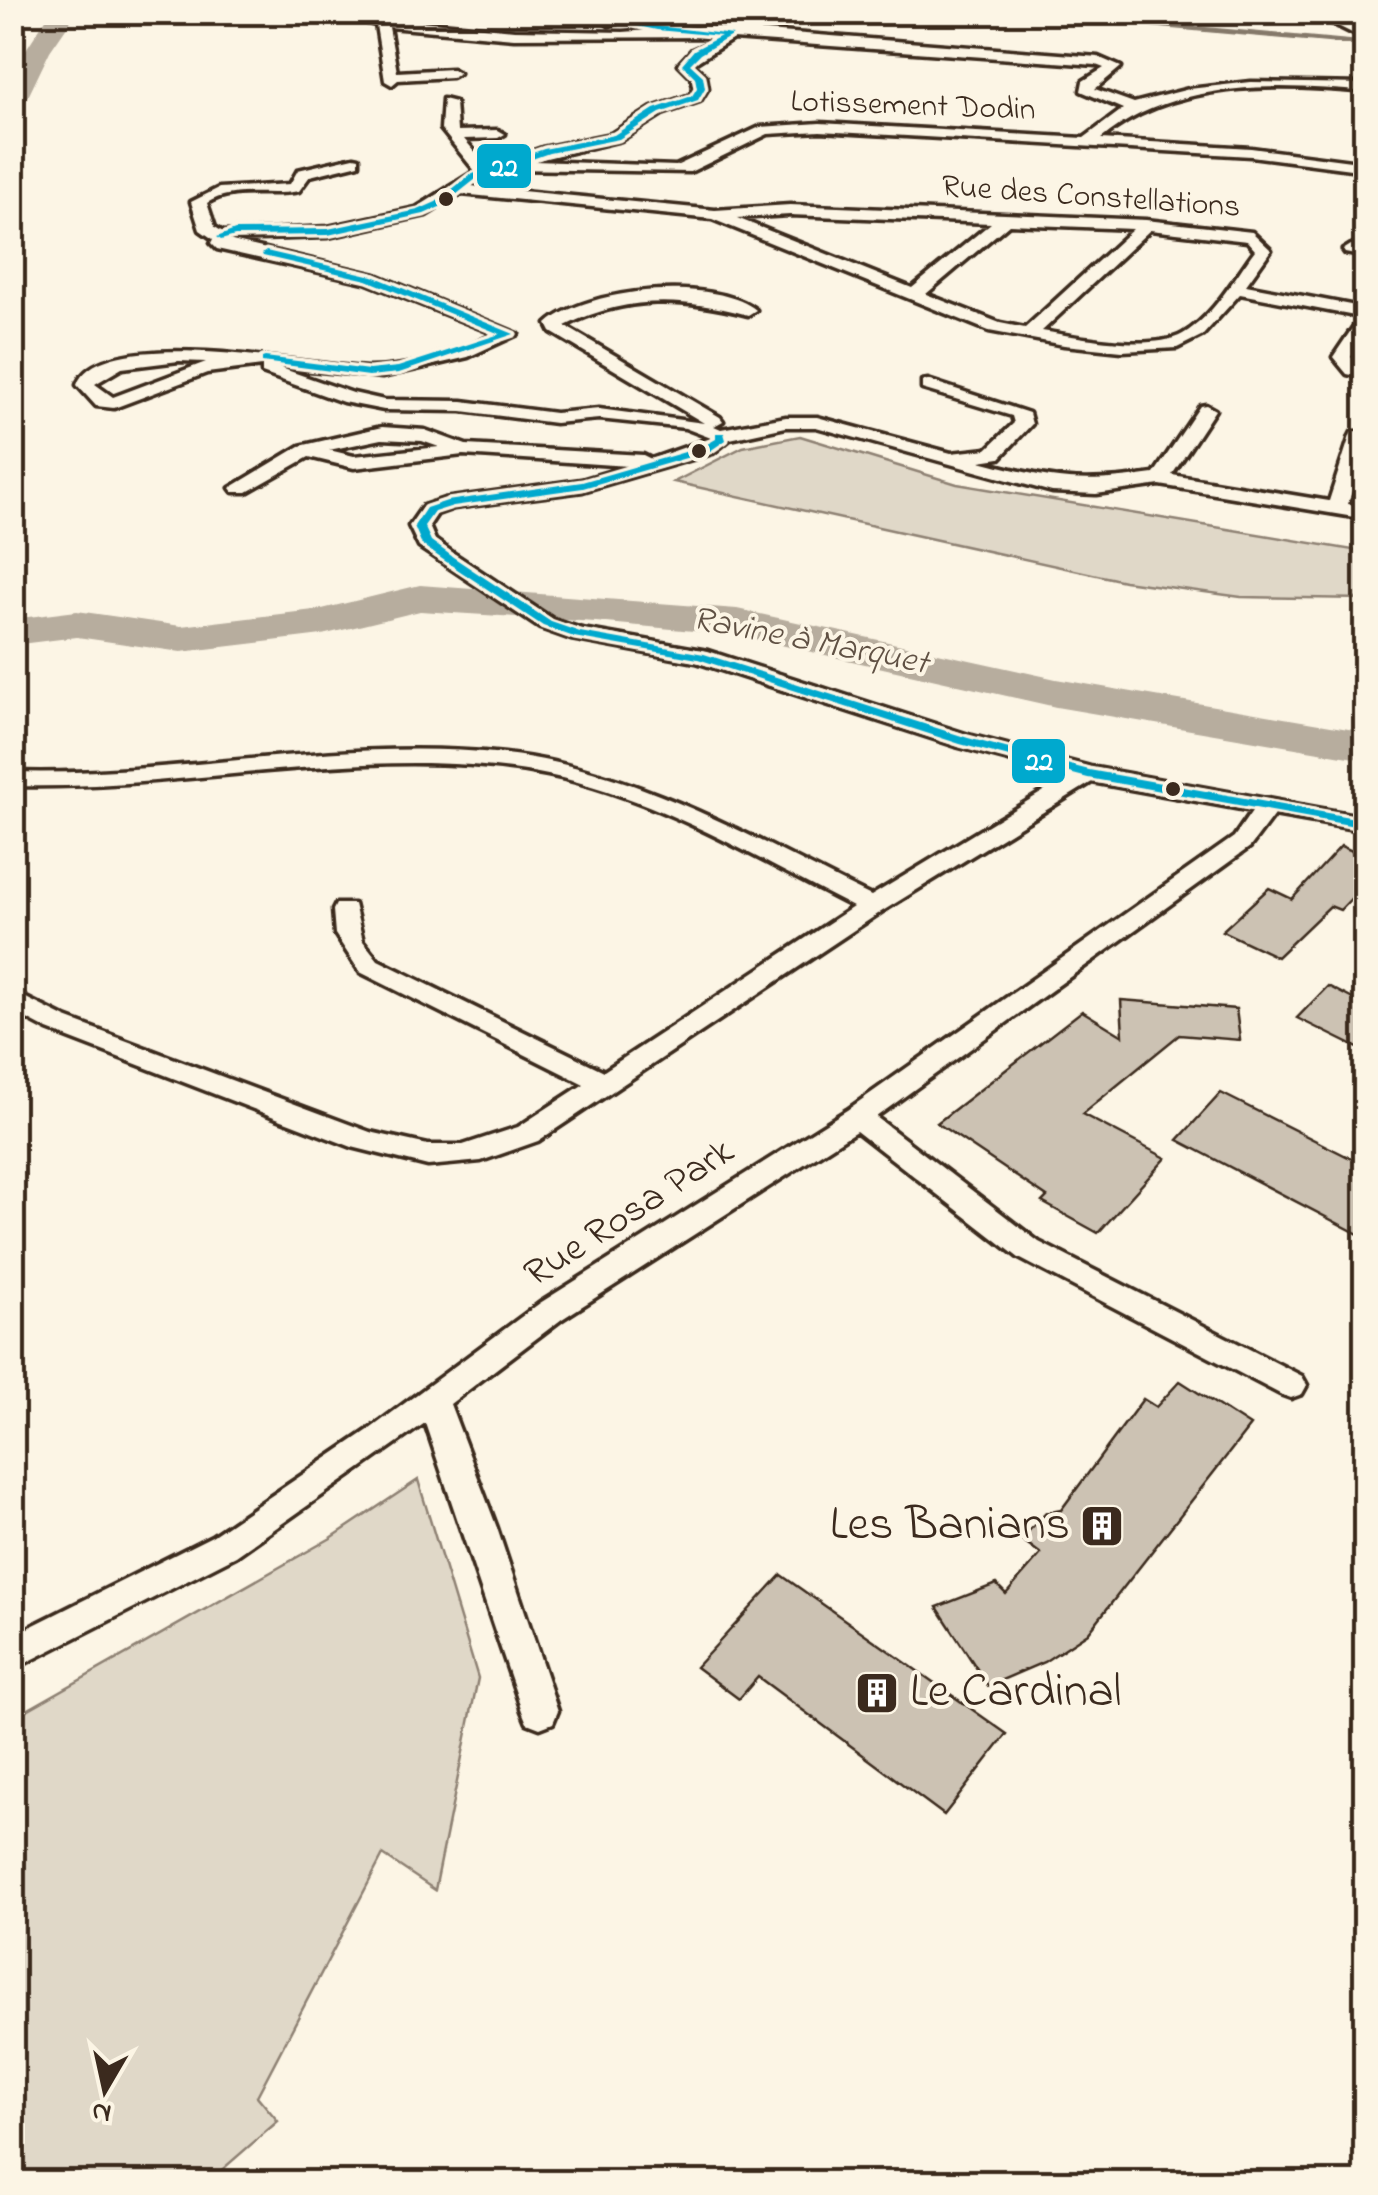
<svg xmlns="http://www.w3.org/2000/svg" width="1378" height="2195" viewBox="0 0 1378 2195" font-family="'Indie Flower',sans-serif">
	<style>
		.green { fill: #e0d8c8; stroke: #8e8173; stroke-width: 2.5 }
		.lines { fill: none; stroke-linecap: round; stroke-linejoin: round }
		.stream { stroke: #85796b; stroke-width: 5 }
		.river { fill: #b7ad9e; fill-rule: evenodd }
		.building { fill: #ccc2b3; stroke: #3b2a1e; stroke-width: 2.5 }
		.minor-casing { stroke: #3b2a1e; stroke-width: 7 }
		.minor { fill: #fcf5e5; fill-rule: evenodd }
		.bus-1-casing { stroke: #fcf5e5; stroke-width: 7 }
		.bus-1 { fill: #00a9ce; fill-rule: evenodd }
		.bus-dot { fill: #3b2a1e; stroke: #fcf5e5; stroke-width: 4 }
		.labels { text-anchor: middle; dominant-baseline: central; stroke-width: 8; stroke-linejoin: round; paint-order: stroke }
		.far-street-label { font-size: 32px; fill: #3b2a1e; stroke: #fcf5e5 }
		.far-water-label { font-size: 35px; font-style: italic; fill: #605144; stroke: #fcf5e5 }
		.street-label { font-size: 40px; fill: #3b2a1e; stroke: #fcf5e5 }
		.near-poi-label { font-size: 48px; fill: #3b2a1e; stroke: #fcf5e5; text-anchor: end }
		.line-badge { stroke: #fcf5e5; stroke-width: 4 }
		.badge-label { font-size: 28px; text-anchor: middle; font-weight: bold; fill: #fff }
	</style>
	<rect width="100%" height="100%" fill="#fcf5e5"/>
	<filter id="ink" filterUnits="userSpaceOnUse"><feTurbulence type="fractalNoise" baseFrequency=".01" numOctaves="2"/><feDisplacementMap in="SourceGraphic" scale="20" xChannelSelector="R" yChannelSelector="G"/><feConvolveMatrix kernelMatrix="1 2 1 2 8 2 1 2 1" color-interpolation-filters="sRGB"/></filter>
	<g filter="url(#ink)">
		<!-- green -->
		<g class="green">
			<polygon points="800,436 957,484 1365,552 1365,599 1241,597 1124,581 674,482 743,447"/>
			<polygon points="418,1480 478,1678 435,1890 383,1855 257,2096 278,2121 208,2182 13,2182 13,1718 331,1538"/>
		</g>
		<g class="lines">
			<!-- stream -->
			<polyline class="stream" points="1084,12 1144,24 1366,44"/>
			<!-- river -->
			<g class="river">
				<polygon points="43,12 72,12 74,16 50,51 26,101 22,107 12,110 12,71 47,17"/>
				<polygon points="420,585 737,609 1056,679 1366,732 1366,760 1056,707 737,635 596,622 420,611 322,635 181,652 77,637 12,645 12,619 77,611 181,626 322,609"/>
			</g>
		</g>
		<!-- building -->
		<g class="building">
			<polygon points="1341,846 1366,857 1366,883 1340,910 1330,906 1277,957 1222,931 1269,888 1292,899"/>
			<polygon points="1328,986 1366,1006 1366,1052 1297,1018"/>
			<polygon points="1121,1000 1236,1009 1240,1040 1179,1035 1082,1114 1166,1158 1098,1233 1042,1202 1047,1197 937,1123 1082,1011 1123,1036"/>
			<polygon points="1221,1093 1366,1166 1366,1238 1178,1140"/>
			<polygon points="1180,1381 1250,1426 1088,1633 1044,1662 988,1686 937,1607 996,1584 1006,1594 1041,1554 1021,1539 1046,1513 1061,1510 1143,1399 1156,1407"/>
			<polygon points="781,1575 1007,1734 944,1815 758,1677 739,1699 696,1667"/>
		</g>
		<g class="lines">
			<!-- minor casing -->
			<g class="minor-casing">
				<g id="minor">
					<path d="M326,12L514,30L623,32L704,26L1098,57L1121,67L1095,89L1134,103L1189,89L1251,82L1366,84V92C1278,83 1172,80 1101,139L1251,148L1366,163V171L1251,156L820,131L768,134L690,172L511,169L471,186L715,210L790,205L1146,220L1252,232L1271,250L1246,285L1366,308V334L1351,357L1366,368V378L1347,374L1333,357L1360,317L1240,294L1203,335L1177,348L1122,351L1064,345L989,331L712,219L461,194L426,215L328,237L228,240L376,275L518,334L468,357L382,377L278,367L353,393L384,400L462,401L555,413L599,409L704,423L551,332L547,324C586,288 713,276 756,310L748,315C683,298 627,295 565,326L720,417L723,421L714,426L721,429L786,417H817L951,453L987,449L1014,423L1012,416L922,389V381L928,380L1029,413L1032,424L1000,458L980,461C1052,480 1079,485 1154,474L1200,406L1206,405L1215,410L1172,475L1329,501L1350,436L1352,432H1366V445L1348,504L1366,507V519L1160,485L1096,494L1052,492L816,427H786L730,439L713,453L583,491L454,508L437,514L429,526L435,540L456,555L554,620L582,629L708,651L972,736L1090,767L1366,817V831L1274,815L1250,847L876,1117L1039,1242L1302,1376L1307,1385L1302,1394L1291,1398L1280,1394L1019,1258L856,1131L562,1319L450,1404L497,1528L558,1711L553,1723L540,1728L527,1723L522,1711L425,1423L236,1556L12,1670V1636L212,1536L370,1429L540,1303L847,1110L1234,837L1252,811L1092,782L881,912L538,1141L481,1161L428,1166L352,1147L48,1030L12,1011V991L66,1018L370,1132L428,1145H463L518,1127L584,1084L360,972L335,934L333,910L336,904H354L363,941L378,960L604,1071L853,907C756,858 656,797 548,775C376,741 189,791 12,786V772C177,777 341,736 505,754C636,769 754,839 871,896L1069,776L956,746L696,662L571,639L540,628L419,547L409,526L423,506L444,499L581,480L628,466L463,455L354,468L309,457L247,492H233L230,488L300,446L382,427L425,430L466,445L643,455L651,459L711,438L685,428L599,419L555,423L462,411L384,410L343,402L262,373V366L207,373L114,408L96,406L77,385C99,321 318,368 370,368C411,368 458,351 495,334L365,282L217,249L211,243L213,239L200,230L191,202L219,188L290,184L298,170L354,157L359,158V164L310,176L299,191C269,197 234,186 207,203L215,227L223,232L328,227L416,208L475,171L441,129L443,99L455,102L457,131L498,130L505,134L498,138L464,139L488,167L542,148L611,134L652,108L690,95L694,88L692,77L679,64L692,50L721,37L514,38L389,27L397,72L452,69L459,73L452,77L398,80L392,85L385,81L376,25ZM733,39L1096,65L1104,68L1083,81L1081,91L1123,109L1084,138L820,123L760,127L676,166L534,161L621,140L662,114L700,101L708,88L706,76L693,64ZM790,215L991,223L912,288L737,218ZM1009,224L1133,229L1025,328L1000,323L926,294ZM1150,230L1247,241L1255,250C1234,278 1214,316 1183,334C1151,352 1078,337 1042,331ZM179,361L206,362L113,397L95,384L122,368ZM382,439L422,441L439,447L354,456L329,450Z"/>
					<polygon points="625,12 694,12 695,14 689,18 631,19 609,25 603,21"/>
					<polygon points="1310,12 1327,12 1366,31 1366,40"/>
					<polygon points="1351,245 1366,247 1366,257 1345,253 1343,250"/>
				</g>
			</g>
			<!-- minor -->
			<use href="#minor" class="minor"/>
			<!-- bus-1 casing -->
			<g class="bus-1-casing">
				<g id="bus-1">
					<polygon points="571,12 587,12 657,26 733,35 700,54 690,64 703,76 705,88 698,100 660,113 619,139 549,153 476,179 442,206 424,214 328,235 235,236 221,240 217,237 235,230 328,229 418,210 436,202 470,175 544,149 614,135 654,109 692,96 697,88 695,77 682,64 694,50 721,36 657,30"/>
					<polygon points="266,251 373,276 514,334 399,373 369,376 262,362 262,358 265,357 369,370 398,367 500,334 367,280 263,256 262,254"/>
					<polygon points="716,433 724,433 726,440 710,451 583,488 453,506 434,512 424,526 431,541 453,557 551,622 580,632 704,654 968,738 1089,770 1366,820 1366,828 1088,778 960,744 698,659 574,637 543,626 445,561 422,545 414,526 426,508 447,501 582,482 702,447 716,439"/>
				</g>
			</g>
			<!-- bus-1 -->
			<use href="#bus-1" class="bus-1"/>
		</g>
	</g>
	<!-- icons -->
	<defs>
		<g id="building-square" transform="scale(2.25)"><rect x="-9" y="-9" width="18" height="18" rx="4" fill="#3b2a1e" stroke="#fcf5e5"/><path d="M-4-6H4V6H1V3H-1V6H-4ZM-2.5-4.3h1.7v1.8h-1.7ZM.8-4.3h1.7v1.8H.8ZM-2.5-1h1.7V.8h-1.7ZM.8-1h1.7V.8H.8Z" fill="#fff"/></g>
	</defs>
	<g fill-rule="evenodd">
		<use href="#building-square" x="1102" y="1526"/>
		<use href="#building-square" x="877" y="1693"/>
	</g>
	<!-- markers -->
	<g class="bus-dot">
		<circle cx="446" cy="199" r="9"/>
		<circle cx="699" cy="451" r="9"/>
		<circle cx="1173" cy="789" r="9"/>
	</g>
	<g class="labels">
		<!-- far-street labels -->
		<g class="far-street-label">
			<text transform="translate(913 107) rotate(2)">Lotissement Dodin</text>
			<text transform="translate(1091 198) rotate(4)">Rue des Constellations</text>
		</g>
		<!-- far-water labels -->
		<g class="far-water-label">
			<text transform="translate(810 642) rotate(11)">Ravine à Marquet</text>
		</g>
		<!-- street labels -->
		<g class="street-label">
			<text transform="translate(630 1214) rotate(-33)">Rue Rosa Park</text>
		</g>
		<!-- near-poi labels -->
		<g class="near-poi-label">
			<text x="1070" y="1526">Les Banians</text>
			<text x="910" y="1693" text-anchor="start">Le Cardinal</text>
		</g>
	</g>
	<g class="line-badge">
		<rect x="475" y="142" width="58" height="48" rx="10" fill="#00a9ce"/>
		<rect x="1010" y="737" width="57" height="48" rx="10" fill="#00a9ce"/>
	</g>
	<g class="badge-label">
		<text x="504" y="176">22</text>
		<text x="1039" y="770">22</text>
	</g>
	<!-- margin -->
	<rect width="1378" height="2195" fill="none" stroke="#fcf5e5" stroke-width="50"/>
	<rect x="25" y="25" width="1328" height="2145" fill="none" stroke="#3b2a1e" stroke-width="4" filter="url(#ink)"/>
	<!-- north arrow -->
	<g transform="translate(105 2090) rotate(189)" stroke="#fcf5e5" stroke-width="8" paint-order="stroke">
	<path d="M0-8L18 38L0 25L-18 38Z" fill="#3b2a1e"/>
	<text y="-15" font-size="28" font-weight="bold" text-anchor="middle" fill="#3b2a1e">N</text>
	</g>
</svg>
